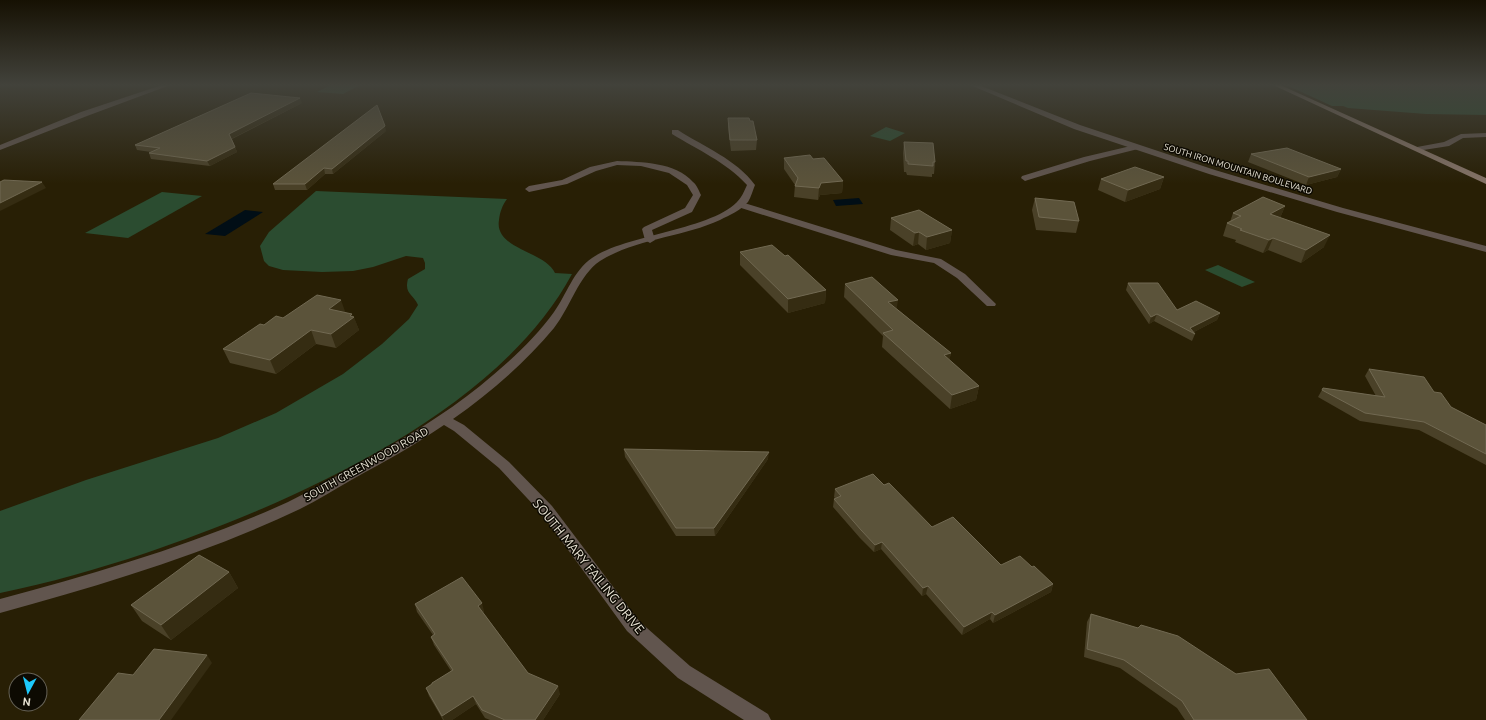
<svg xmlns="http://www.w3.org/2000/svg" width="1486" height="720" viewBox="0 0 1486 720" font-family="Ubuntu,sans-serif">
	<style>
		.green { fill: #2b4c30 }
		.water { fill: #010e16 }
		.lines { fill: none; stroke-linecap: round; stroke-linejoin: round }
		.lane { fill: #61554e; fill-rule: evenodd }
		.street { fill: #61554e; fill-rule: evenodd }
		.secondary { fill: #857367; fill-rule: evenodd }
		.wall { fill: #4a4128 }
		.shaded-wall { fill: #352c12 }
		.building { fill: #5b533a; stroke: #716952 }
		.labels { text-anchor: middle; dominant-baseline: central; stroke-width: 3; stroke-linejoin: round; paint-order: stroke }
		.far-street-label { font-size: 9px; fill: #e8e3d4; stroke: #0d0a02 }
		.street-label { font-size: 11px; fill: #e8e3d4; stroke: #0d0a02 }
		.near-street-label { font-size: 13px; fill: #e8e3d4; stroke: #0d0a02 }
	</style>
	<rect width="100%" height="100%" fill="#281f05"/>
	<!-- green -->
	<g class="green">
		<polygon points="333,84 362,84 343,94 317,92"/>
		<polygon points="1284,84 1486,84 1486,115 1426,114 1348,108 1343,106 1332,106"/>
		<polygon points="886,127 905,133 890,141 870,136"/>
		<path d="M316,191L507,199C502,206 500,212 499,220C494,249 545,251 555,273L572,274C497,414 290,504 146,553C98,569 49,583 0,593V511L86,480L218,438L276,413L343,374L382,344L409,319L418,305C413,294 404,294 408,279L425,269V263L423,258L406,256L373,267L353,271L322,272L283,270L269,266L264,261L260,246L269,232Z"/>
		<polygon points="162,192 202,196 128,238 85,233"/>
		<polygon points="1218,265 1255,282 1242,287 1205,270"/>
	</g>
	<!-- water -->
	<g class="water">
		<polygon points="859,198 863,204 836,206 833,200"/>
		<polygon points="245,210 263,212 225,236 205,234"/>
	</g>
	<g class="lines">
		<!-- lane -->
		<g class="lane">
			<polygon points="1135,145 1138,145 1138,149 1090,161 1028,180 1025,181 1021,178 1022,176 1084,157"/>
			<path d="M617,161C641,162 676,162 693,182C697,185 699,191 701,195L692,212L652,230L655,240L650,243L645,240L642,229L644,227L685,208L693,195L687,185L669,173L641,166L617,165L596,171L567,184L529,192L525,189L529,186L562,180L590,167Z"/>
			<polygon points="741,202 896,250 941,259 965,274 996,304 995,306 987,306 957,278 934,263 891,255 738,207 737,205"/>
		</g>
		<!-- street -->
		<g class="street">
			<polygon points="165,84 173,84 87,116 0,150 0,145 81,112"/>
			<polygon points="968,84 976,84 1080,125 1215,170 1343,208 1486,246 1486,252 1337,212 1209,174 1074,129"/>
			<path d="M672,130H678C704,147 736,159 755,185C753,190 751,197 748,202C741,210 730,215 720,220C683,237 635,239 600,261C579,275 570,308 554,328C525,363 490,393 453,419L464,425L509,462L552,506L639,621L690,666L768,714L771,720H744L678,678L627,631L542,514L499,468L454,431L444,425C415,445 384,462 353,479C335,489 318,500 300,509C205,554 101,585 0,613V599C97,573 196,544 288,502C314,489 340,474 365,460C405,438 444,415 480,386C507,364 534,340 554,312C567,294 573,271 592,258C626,234 721,229 741,197C743,194 745,189 747,185C726,162 698,150 672,134Z"/>
			<polygon points="1486,133 1486,137 1463,138 1449,146 1417,151 1413,149 1417,147 1444,142 1461,134"/>
		</g>
		<!-- secondary -->
		<polygon class="secondary" points="1271,84 1278,84 1486,178 1486,184"/>
	</g>
	<!-- wall -->
	<g class="wall">
		<polygon points="302,103 232,139 237,152 210,166 151,159 149,153 151,152 137,150 135,145"/>
		<polygon points="728,118 750,121 757,140 756,150 731,151 728,128"/>
		<polygon points="386,131 333,174 325,174 307,190 275,190 273,184"/>
		<polygon points="904,142 935,162 934,174 932,174 932,177 907,175 906,172 904,172 903,153"/>
		<polygon points="1251,154 1341,169 1337,177 1306,185 1248,162"/>
		<polygon points="784,158 813,159 843,181 842,193 820,195 818,200 794,197 795,185 784,169"/>
		<polygon points="1164,177 1160,189 1125,202 1098,190 1101,179"/>
		<polygon points="1035,198 1079,221 1076,233 1036,230 1032,210"/>
		<polygon points="1285,206 1280,218 1324,247 1301,263 1268,250 1263,253 1235,242 1236,240 1223,236 1227,223 1230,222 1233,213"/>
		<polygon points="891,218 952,230 950,243 926,250 918,244 913,246 890,230"/>
		<polygon points="740,252 785,256 826,290 825,303 788,313 740,265"/>
		<polygon points="1128,283 1177,310 1220,313 1217,320 1194,332 1195,334 1192,341 1154,321 1149,324 1126,290"/>
		<polygon points="845,284 897,309 951,353 949,360 979,386 976,400 950,409 882,347 883,336 844,297"/>
		<polygon points="346,313 353,316 359,330 336,348 316,344 276,374 230,363 223,349 264,325 283,318"/>
		<polygon points="1369,369 1434,392 1451,407 1486,425 1486,465 1419,430 1360,421 1318,397 1323,388 1376,396 1365,376"/>
		<polygon points="624,449 768,459 715,536 676,536 625,457"/>
		<polygon points="884,485 932,527 1001,565 1032,567 1053,584 1051,592 993,623 990,619 962,635 926,594 922,596 881,549 874,552 860,538 833,507 834,499 836,499 834,497 835,489"/>
		<polygon points="229,572 238,588 171,640 142,621 131,605"/>
		<polygon points="415,604 484,611 483,612 528,673 560,694 543,720 490,720 485,718 476,704 452,720 443,720 429,696 426,688 432,685 451,671 434,645 431,637 433,635 417,612"/>
		<polygon points="1091,614 1307,720 1185,720 1177,708 1120,668 1084,657 1087,622"/>
	</g>
	<!-- shaded-wall -->
	<g class="shaded-wall">
		<polygon points="300,98 302,103 231,139 229,134"/>
		<polygon points="385,126 386,131 333,174 332,169"/>
		<polygon points="235,147 237,152 210,166 207,161"/>
		<polygon points="324,168 325,174 307,190 305,184"/>
		<polygon points="1341,169 1337,177 1306,185 1309,177"/>
		<polygon points="1164,177 1160,189 1125,202 1128,190"/>
		<polygon points="843,181 842,193 820,195 818,200 819,188 821,183"/>
		<polygon points="42,182 46,188 0,211 0,203"/>
		<polygon points="1285,206 1280,218 1270,214"/>
		<polygon points="952,230 950,243 926,250 927,237"/>
		<polygon points="919,232 918,244 913,246 915,233"/>
		<polygon points="1330,235 1324,247 1301,263 1306,250"/>
		<polygon points="1273,238 1268,250 1263,253 1269,240"/>
		<polygon points="826,290 825,303 788,313 788,299"/>
		<polygon points="341,300 346,314 329,309"/>
		<polygon points="898,300 896,313 888,302"/>
		<polygon points="1220,313 1217,320 1192,333 1190,328"/>
		<polygon points="352,314 353,317 354,317 359,330 336,348 331,334"/>
		<polygon points="1157,314 1154,321 1149,324 1151,317"/>
		<polygon points="311,330 316,344 276,374 270,360"/>
		<polygon points="951,353 948,367 944,355"/>
		<polygon points="979,386 976,400 950,409 952,395"/>
		<polygon points="769,452 768,459 715,536 714,528"/>
		<polygon points="882,542 881,549 874,552 875,545"/>
		<polygon points="229,572 238,588 171,640 161,625"/>
		<polygon points="1053,584 1051,592 993,623 995,615"/>
		<polygon points="928,586 926,594 922,596 923,588"/>
		<polygon points="482,603 484,611 481,614 478,606"/>
		<polygon points="992,612 990,619 962,635 964,627"/>
		<polygon points="207,655 212,663 171,720 159,720"/>
		<polygon points="558,686 560,694 543,720 535,720"/>
		<polygon points="473,696 476,704 452,720 444,720 442,716"/>
	</g>
	<!-- building -->
	<g class="building">
		<polygon points="251,93 300,98 229,134 235,147 207,161 149,153 160,148 135,145"/>
		<polygon points="377,105 385,126 332,169 324,168 305,184 273,184"/>
		<polygon points="728,118 749,118 750,121 753,121 757,140 730,140"/>
		<polygon points="904,142 933,143 935,162 933,162 933,166 908,164 908,161 906,161"/>
		<polygon points="1287,148 1341,169 1309,177 1251,154"/>
		<polygon points="810,155 813,159 824,158 843,181 821,183 819,188 795,186 798,178 784,158"/>
		<polygon points="1135,167 1164,177 1128,190 1101,179"/>
		<polygon points="4,180 42,182 0,203 0,182"/>
		<polygon points="1263,197 1285,206 1270,214 1330,235 1306,250 1273,238 1269,240 1240,230 1242,229 1227,223 1241,216 1233,213"/>
		<polygon points="1035,198 1074,202 1079,221 1039,217"/>
		<polygon points="919,210 952,230 927,237 919,232 915,233 891,218"/>
		<polygon points="772,245 785,256 788,255 826,290 788,299 740,252"/>
		<polygon points="872,277 898,300 888,302 951,353 944,355 979,386 952,395 883,333 893,330 845,284"/>
		<polygon points="1128,283 1158,283 1177,310 1196,301 1220,313 1190,328 1195,334 1157,314 1151,317"/>
		<polygon points="317,295 341,300 329,309 352,314 350,316 354,317 331,334 311,330 270,360 223,349 260,324 264,325 276,316 283,318"/>
		<polygon points="1369,369 1424,377 1434,392 1441,393 1451,407 1486,425 1486,454 1424,422 1365,413 1322,390 1323,388 1385,397"/>
		<polygon points="624,449 769,452 714,528 676,528"/>
		<polygon points="873,474 884,485 889,483 932,527 953,517 1001,565 1020,556 1032,567 1034,566 1053,584 995,615 992,612 964,627 928,586 923,588 882,542 875,545 861,530 834,499 841,496 835,489"/>
		<polygon points="199,555 229,572 161,625 131,605"/>
		<polygon points="462,577 482,603 478,606 528,673 558,686 535,720 505,720 482,710 473,696 442,716 426,688 432,684 432,683 453,670 431,637 435,634 415,604"/>
		<polygon points="1091,614 1138,628 1141,625 1178,636 1236,674 1269,669 1307,720 1194,720 1182,701 1124,660 1087,649"/>
		<polygon points="154,649 207,655 159,720 79,720 118,673 133,675"/>
	</g>
	<!-- sky -->
	<linearGradient id="sky" x2="0" y2="1"><stop stop-color="#161103"/><stop offset="0.46" stop-color="#42423b"/><stop offset="1" stop-color="#42423b" stop-opacity="0"/></linearGradient>
	<rect width="1486" height="184" fill="url(#sky)"/>
	<g class="labels">
		<!-- far-street labels -->
		<g class="far-street-label">
			<text transform="translate(1238 169) rotate(17)">SOUTH IRON MOUNTAIN BOULEVARD</text>
		</g>
		<!-- street labels -->
		<g class="street-label">
			<text transform="translate(366 464) rotate(-29)">SOUTH GREENWOOD ROAD</text>
		</g>
		<!-- near-street labels -->
		<g class="near-street-label">
			<text transform="translate(589 566) rotate(51)">SOUTH MARY FAILING DRIVE</text>
		</g>
	</g>
	<!-- north arrow -->
	<g transform="translate(28 692) rotate(187)"><circle r="19" fill="#0d0a02" stroke="#656156"/>
	<path d="M0-3L7 15L0 10L-7 15Z" fill="#1dc9fc"/>
	<text y="-6" font-size="11" font-weight="bold" text-anchor="middle" fill="#e8e3d4">N</text>
	</g>
</svg>
